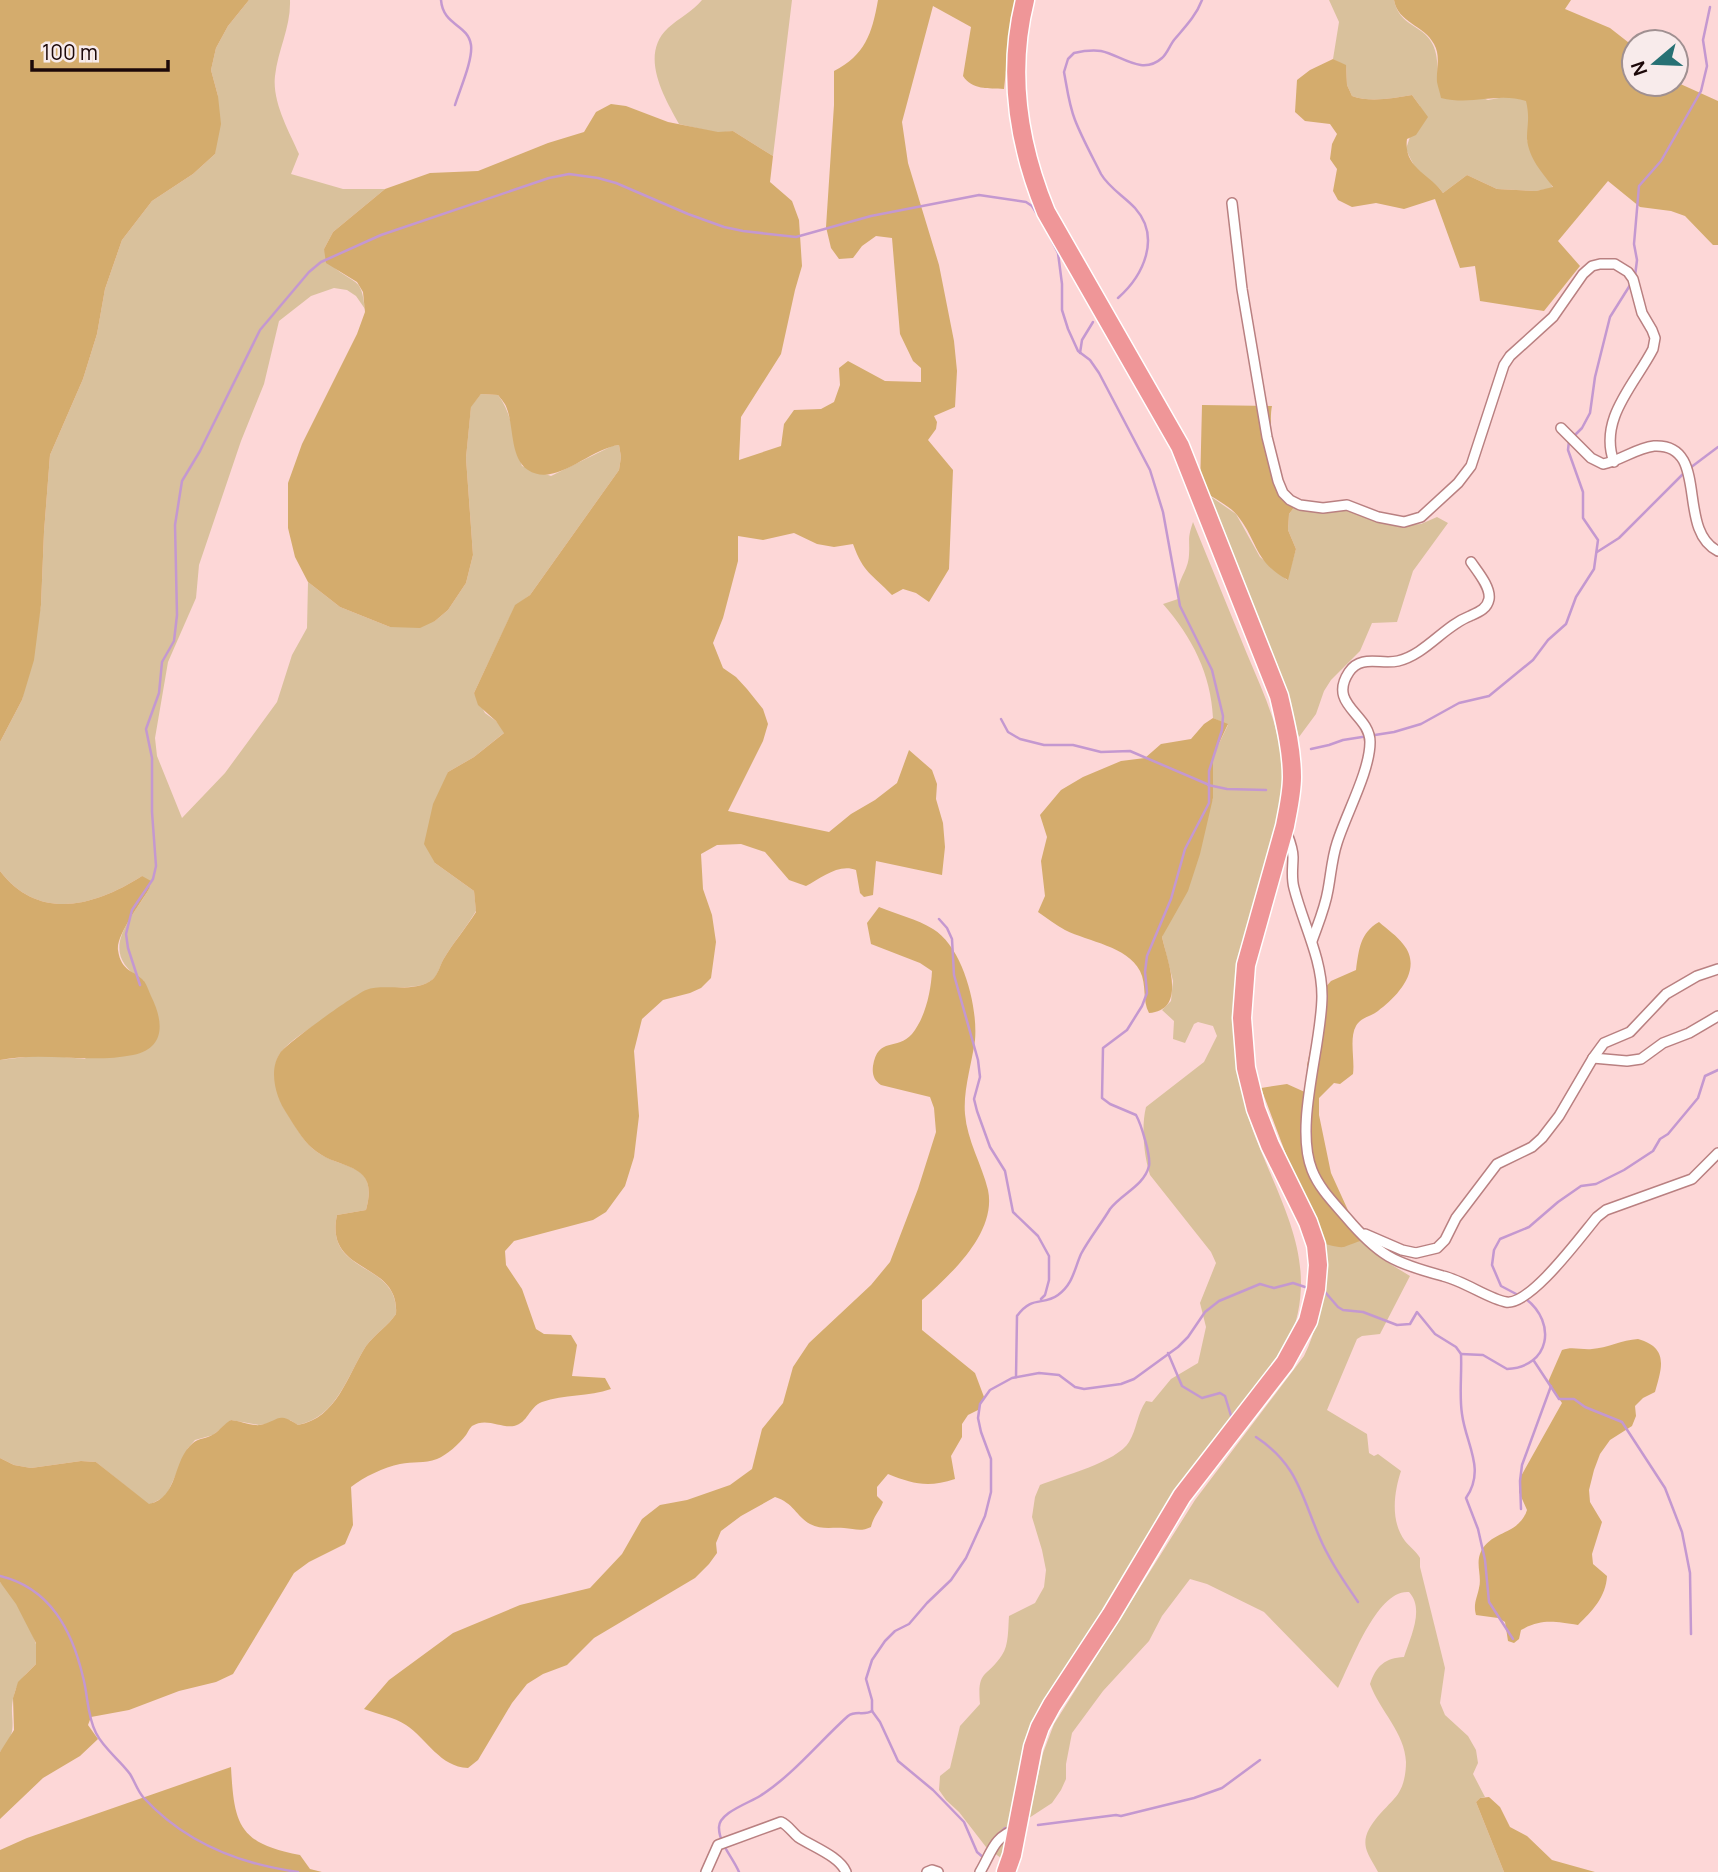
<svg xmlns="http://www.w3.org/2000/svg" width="1718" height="1872" viewBox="0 0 1718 1872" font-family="Manrope,sans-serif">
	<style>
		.green { fill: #d9c19c }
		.forest { fill: #d4ac6d }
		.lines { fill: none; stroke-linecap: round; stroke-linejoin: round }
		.stream { stroke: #c498d0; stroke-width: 2.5 }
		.street-casing { stroke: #b98081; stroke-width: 12 }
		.highway-casing { stroke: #fff; stroke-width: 21 }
		.street { stroke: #fff; stroke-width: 9 }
		.highway { stroke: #ef9698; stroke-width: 18 }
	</style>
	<rect width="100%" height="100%" fill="#fdd7d7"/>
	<!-- green -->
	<g class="green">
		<path d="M249,0H290C291,27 278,49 275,76C272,102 289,131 299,154L291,174L343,189H385L333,232L324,249C328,255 331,265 336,269C358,286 361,278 365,309L356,296L347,290L334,288L311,296L279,321L264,384L241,441L199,565L196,598L168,662L155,738L157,756L182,818L225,773L277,702L292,655L307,628L308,582L340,607L390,627L435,621L448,610L466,583L473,555L466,458L471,406L481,394L498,395C513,414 514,443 522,466L551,476L612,446L619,445L621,457L619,470L530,595L515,606L474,693L485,713L496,721L505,732L474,757L448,772L435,863L474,891L476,911C466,928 453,943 443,960C440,966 438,975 433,979C421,990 401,985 387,990C358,1000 300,1029 281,1052C269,1067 277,1099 287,1113C294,1124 302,1139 312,1148C338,1172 380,1158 366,1210L337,1215C324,1276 399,1260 396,1314C388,1326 375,1334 366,1346C347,1376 337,1417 298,1425L290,1420L259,1425L231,1420L213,1435L195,1440L188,1448L166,1496L149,1505L96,1462L81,1461L31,1468L14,1465L0,1458V1060L43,1055L85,1059L144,981C97,953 128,924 149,889L142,876C95,906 39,922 0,871V742L22,700L41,605L44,532L50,455L83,379L97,334L105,289L122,240L152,201L193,174L215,154L218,96L211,70L216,48L228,26Z"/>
		<path d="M702,0H792L773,156L733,131L718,133L679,124C664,97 639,55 668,28C679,18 692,12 702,0Z"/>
		<path d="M1329,0H1394C1402,38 1443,17 1437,81L1488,100L1510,96L1527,100L1530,117L1527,140L1553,188L1536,191L1497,189L1467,175L1443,193C1435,182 1429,182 1421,174C1414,167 1410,158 1406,149L1420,106L1412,95C1393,98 1371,103 1352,96L1347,85L1346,66L1333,59L1339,22Z"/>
		<polygon points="1200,489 1236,514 1260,557 1287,580 1296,549 1288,530 1289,514 1299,501 1317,509 1332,512 1348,510 1408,525 1421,524 1437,517 1448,523 1413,571 1397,622 1372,623 1360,651 1331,680 1324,691 1316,714 1299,737 1277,663 1256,623"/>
		<path d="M1193,522C1211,566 1229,610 1247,654C1260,685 1275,716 1280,749C1292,827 1248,896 1239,971C1238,985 1240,1000 1241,1014C1242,1040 1242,1067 1244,1093C1246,1118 1257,1141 1266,1163C1294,1229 1316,1276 1288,1345L1161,1519L1043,1704L1024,1748L1001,1858L986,1847L959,1812L946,1800L939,1790L940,1776L950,1768L960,1726L980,1704C977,1669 986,1679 1002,1655C1009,1645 1008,1628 1009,1616L1035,1603L1044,1587L1046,1570L1042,1550L1032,1517L1035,1497L1040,1485C1062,1476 1117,1462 1129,1442C1137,1429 1137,1414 1146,1401L1152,1402L1171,1379L1198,1363L1206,1327L1200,1303L1216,1263L1211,1252L1150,1175C1144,1156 1141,1127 1146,1107L1204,1062L1217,1036L1213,1026L1198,1022L1194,1024L1185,1043L1173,1039L1174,1021L1162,1010L1171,1001L1173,981L1162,937L1213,798V756L1228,725L1213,718C1211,674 1192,637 1163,604L1178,599C1176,579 1188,573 1189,555C1190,538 1187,540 1193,522Z"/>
		<path d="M1362,1241L1387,1262L1410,1276L1380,1334L1362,1336L1357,1339L1327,1410L1367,1434L1369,1453L1374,1456L1378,1454L1401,1471C1394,1492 1390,1521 1405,1541C1410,1547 1416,1551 1420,1558V1567L1445,1668L1440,1703L1445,1715L1468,1736L1476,1750L1478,1763L1473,1774L1485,1797L1480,1798L1476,1802L1504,1872H1378C1374,1864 1368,1856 1366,1848C1361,1827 1388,1808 1398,1794C1404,1785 1406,1773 1406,1762C1405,1733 1380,1711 1370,1684C1376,1666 1385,1658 1404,1657C1410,1638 1425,1609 1409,1592C1377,1589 1351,1663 1338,1688L1264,1612L1207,1584L1190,1579L1162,1616L1149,1641L1103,1691L1072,1733L1066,1764V1779L1061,1790L1052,1803L1029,1818L1043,1753L1054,1724L1195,1500L1304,1356C1324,1316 1321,1285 1319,1242L1332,1245Z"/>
		<path d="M0,1582C14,1596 28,1622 35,1641C38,1648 36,1656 36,1664C27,1673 17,1681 14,1695C7,1719 22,1729 0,1752Z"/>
	</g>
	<!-- forest -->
	<g class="forest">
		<polygon points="0,0 249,0 228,26 216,48 211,70 218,96 221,124 215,154 193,174 152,201 122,240 105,289 97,334 83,379 50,455 44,532 41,605 34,660 22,700 0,742"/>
		<path d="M878,0H1016L1012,13L1004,89C988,88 972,90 963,76L971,27L933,6L902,122L908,163L939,265L954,341L957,371L955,407L934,416L937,422L936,429L928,440L953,470L949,569L929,602L916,593L903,589L892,595C871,573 864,574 853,544L834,547L817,544L794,533L763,540L738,536V561L723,618L713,643L723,668L736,677L747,689L763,709L768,724L763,741L728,811L829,832L851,814L875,800L897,783L909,750L932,770L937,784L936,799L943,823L945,847L942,875L876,861L873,895L864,897L860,893L856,870C839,863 821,878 806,886L789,880L765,852L741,844L717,845L701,854L703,889L712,915L716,942L711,978L701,988L690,993L663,1000L642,1019L634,1051L639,1116L634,1157L625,1186L606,1212L593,1220L514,1241L505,1251L506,1265L522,1289L536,1329L544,1334L571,1335L577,1345L572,1376L605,1378L611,1389C589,1397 564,1394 542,1402C529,1407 528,1423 514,1426C500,1428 486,1417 472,1426C469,1429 468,1432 466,1435C459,1444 447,1455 437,1459C424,1464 413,1461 400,1464C384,1467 364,1477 351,1487L353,1525L345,1544L309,1562L294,1573L233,1674L216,1682L179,1691L129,1710L91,1717L88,1725L98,1739L80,1756L43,1778L0,1819V1752L14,1730L13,1698L18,1682L36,1664V1643L16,1604L0,1582V1458L14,1465L31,1468L81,1461L96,1462L149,1504C179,1498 172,1460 193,1443C198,1438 207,1439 214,1434C220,1430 224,1424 231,1420C240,1421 252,1426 260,1425C280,1421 276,1411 298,1425C337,1418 347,1376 366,1346C375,1334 388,1326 396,1314C400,1260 324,1276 337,1215L366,1210C380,1159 338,1172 312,1148C302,1139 294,1125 287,1114C276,1098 268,1071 280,1053C287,1043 354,995 366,990C383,983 416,994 433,979C438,974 440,966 443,960C453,943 466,928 476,912L474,891L435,863L424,844L433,804L448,772L474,757L504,733L496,721L478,705L474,693L515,605L530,595L619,470L621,457L619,445C589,449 555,488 528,470C510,458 514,427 507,409C506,404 501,399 498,395L481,394L471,407L466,458L473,555L466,583L448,610L435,621L420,628L390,627L340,607L308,582L295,557L288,528V483L302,444L357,334L365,312L363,292L357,282L326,263L324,249L333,232L385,189L430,173L478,171L548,143L584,132L596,112L611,104L626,106L668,122L718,132L733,131L773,156L770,182L792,201L799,220L802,266L795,290L781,354L741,417L739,460L781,446L784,424L794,410L821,409L834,402L840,385L839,368L848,361L885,381L921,382V368L913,361L900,334L892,238L876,236L862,246L853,258L839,259L831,248L826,227L834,105V71C865,55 872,34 878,0Z"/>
		<path d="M1394,0H1571L1565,9L1610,28L1633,46L1634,84H1676V82L1718,101V245H1713L1685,216L1671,211L1640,207L1608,181L1558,241L1580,266L1544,311L1480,301L1475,266L1460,268L1435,199L1404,209L1376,203L1352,207L1338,200L1333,191L1337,169L1330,159L1332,144L1337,134L1330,124L1305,121L1295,112L1297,80L1310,70L1333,59L1346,65L1347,85L1352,96C1371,103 1393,98 1412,95L1428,117L1416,135L1407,139C1403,168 1430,174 1443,193L1467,175L1497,189L1536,191L1553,187C1542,172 1529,159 1527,139C1527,124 1530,118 1526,101C1497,92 1473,106 1441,98C1440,93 1438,87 1437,82C1436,69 1441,56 1434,44C1424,25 1398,23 1394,0Z"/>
		<path d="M1202,405L1272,406C1268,424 1275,481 1289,495C1292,497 1296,499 1299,501L1289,514L1288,530L1296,549L1288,580C1254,562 1258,541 1237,515C1229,505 1211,497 1200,489Z"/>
		<path d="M1213,718L1228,724L1213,756V798L1200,854L1188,891L1162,937C1167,960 1188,1010 1149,1013C1142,1001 1147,985 1140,971C1127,946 1089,942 1065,930C1056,925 1047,918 1038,912L1045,896L1041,861L1047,837L1040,815L1061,790L1083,777L1121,761L1145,758L1161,744L1191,739L1204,724Z"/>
		<path d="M0,871C39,922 95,906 142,876L151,881L149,889C141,903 116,935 118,950C121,972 134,970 144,981C147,985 149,992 151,996C163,1020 167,1048 133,1055C89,1064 44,1051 0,1060Z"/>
		<path d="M879,907C896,914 917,919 933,929C963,947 978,1007 975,1040C972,1063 963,1090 965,1114C967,1140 982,1165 988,1190C997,1233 950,1275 922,1300V1330L975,1373L984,1397L978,1410L968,1415L962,1424V1437L951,1456L955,1479C928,1488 913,1484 888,1474L877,1487V1496L883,1502C879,1512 873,1517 871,1527C861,1532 855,1529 844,1528C832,1527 821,1530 810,1524C796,1516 794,1503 775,1497L741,1516L721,1531L716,1543L717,1553L709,1564L695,1578L594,1638L567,1665L543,1674L527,1684L512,1703L478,1760L468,1768C440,1767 427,1739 406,1725C394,1717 377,1714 364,1709L389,1680L453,1633L520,1605L590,1588L622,1554L642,1519L660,1505L687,1500L730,1485L752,1469L762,1429L783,1403L793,1367L809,1343L871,1285L890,1262L918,1189L936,1132L934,1108L930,1097L881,1085C874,1080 872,1075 873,1066C878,1036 897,1051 912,1034C925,1018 931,992 932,971L920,963L871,944L867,923Z"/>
		<path d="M1379,922C1387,929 1397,936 1403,944C1424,969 1397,997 1378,1011C1370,1017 1361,1017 1356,1026C1349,1038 1355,1060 1353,1074L1340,1084L1334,1083L1319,1098V1115L1331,1173L1362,1241C1355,1242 1350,1245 1344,1247C1337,1248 1326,1244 1319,1242L1261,1088L1287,1084L1307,1093V1065L1324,989L1331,981L1356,970C1359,949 1360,933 1379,922Z"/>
		<path d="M1638,1339C1669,1348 1662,1367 1655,1392L1643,1398L1635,1406L1636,1416L1632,1426L1610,1440L1600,1454L1594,1470L1589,1490L1590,1502L1602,1522L1592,1554L1593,1564L1607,1576C1606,1597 1592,1611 1578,1625C1555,1622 1543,1618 1521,1630L1519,1639L1514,1643L1508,1641L1505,1622L1498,1618L1476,1615C1473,1604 1477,1598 1479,1588C1482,1577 1476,1565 1480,1554C1489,1530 1519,1536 1527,1510L1519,1492L1520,1478L1562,1403L1548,1382L1562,1350C1572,1346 1581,1350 1592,1349C1607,1348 1622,1340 1638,1339Z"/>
		<path d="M231,1767C234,1823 238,1844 300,1855L310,1869L322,1872H0V1850L27,1838Z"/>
		<polygon points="1489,1797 1500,1807 1510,1827 1527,1836 1552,1860 1595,1872 1504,1872 1476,1802 1480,1798"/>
	</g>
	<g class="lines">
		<!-- stream -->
		<g class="stream">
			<path d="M441,0C443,26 468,24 471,45C473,60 460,89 455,105"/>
			<polyline points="1635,276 1637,260 1634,244 1639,186 1661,161 1701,91 1707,66 1703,40 1710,7"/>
			<path d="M1118,298C1144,275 1161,237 1135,208C1124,196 1109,188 1101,174C1092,156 1082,138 1075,120C1069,105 1067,88 1064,72L1068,59L1074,53C1083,51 1092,50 1101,51C1121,55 1142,76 1162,58C1167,54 1170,45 1174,40C1185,27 1196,16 1202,0"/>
			<polyline points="1080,353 1082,340 1093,322"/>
			<polyline points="1574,436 1582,428 1590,413 1595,377 1610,317 1632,282"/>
			<polyline points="1690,468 1718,447"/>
			<polyline points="1597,552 1619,538 1685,472"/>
			<polyline points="1001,719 1008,732 1020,739 1044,745 1073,745 1101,752 1130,751 1207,784"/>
			<polyline points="1311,749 1329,745 1343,740 1394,732 1421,724 1459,703 1489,696 1533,660 1548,640 1566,624 1576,597 1594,569 1598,540 1583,518 1583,492 1568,450 1569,441"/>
			<polyline points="1208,785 1227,789 1266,790"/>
			<polyline points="939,919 947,928 952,939 954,975 978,1060 980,1077 974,1099 977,1111 990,1147 1005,1171 1013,1212 1038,1236 1049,1256 1049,1280 1045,1295 1041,1299"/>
			<polyline points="140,985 128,948 126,934 132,910 153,879 156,866 152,812 152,758 146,729 159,693 162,662 174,641 177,615 175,525 182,481 200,451 260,330 309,272 321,262 381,235 549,178 569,174 598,178 616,183 688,214 724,227 743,231 796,237 871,216 979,195 1026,202 1032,206 1039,217"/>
			<path d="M1325,1292L1338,1307L1343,1310L1363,1312L1397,1325L1410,1324L1417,1312L1435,1334L1456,1347L1461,1354C1462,1374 1459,1395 1462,1414C1466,1445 1486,1469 1466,1498L1478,1529L1485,1560L1489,1602L1513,1639"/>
			<polyline points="1520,1296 1501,1286 1492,1265 1494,1250 1500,1239 1529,1227 1558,1202 1581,1186 1596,1184 1624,1170 1653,1151 1660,1139 1668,1134 1698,1098 1705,1076 1718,1070"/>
			<polyline points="1168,1353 1182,1386 1202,1398 1220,1393 1225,1396 1232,1419"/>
			<path d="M1461,1354L1483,1355L1507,1369C1550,1367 1557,1323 1526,1299"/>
			<polyline points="1534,1361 1559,1399 1574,1399 1585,1407 1622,1422 1665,1488 1682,1532 1690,1573 1691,1634"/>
			<path d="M1016,1377L1017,1316C1032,1295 1043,1306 1058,1295C1073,1284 1074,1270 1081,1254C1089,1239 1101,1224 1110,1209C1121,1194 1144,1186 1149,1166C1151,1156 1141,1124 1136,1115L1110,1104L1102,1098L1103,1048L1127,1030L1142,1006L1147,993L1145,972L1147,956L1171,899L1185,849L1209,803V771L1222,730L1223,716L1212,670L1180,606L1163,512L1150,470L1099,373L1090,360L1078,351L1068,329L1062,310V284L1058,253L1049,235"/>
			<path d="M1256,1437C1297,1464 1301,1494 1319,1536C1329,1560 1344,1581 1358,1602"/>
			<polyline points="1521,1509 1520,1481 1522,1465 1551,1386"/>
			<path d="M0,1576C50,1588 72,1630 83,1677C88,1695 87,1716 96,1733C104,1749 120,1760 130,1774C135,1782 137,1790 143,1797C183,1841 239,1864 298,1872"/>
			<polyline points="872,1711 872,1700 866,1679 872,1660 885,1641 895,1631 909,1624 927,1603 951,1580 966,1558 985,1516 991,1492 991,1459 981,1432 978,1418 980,1404 990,1390 1012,1378 1039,1373 1059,1375 1075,1387 1084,1389 1121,1384 1134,1379 1178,1347 1188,1337 1205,1312 1219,1301 1260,1284 1274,1288 1293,1283 1305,1287"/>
			<polyline points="872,1711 880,1722 898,1761 933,1790 964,1822 977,1852 984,1858"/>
			<polyline points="1038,1825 1116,1815 1121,1816 1194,1798 1222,1788 1260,1760"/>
			<polyline points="996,1837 1005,1828"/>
			<path d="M739,1872C733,1858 719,1843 719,1828C718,1813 749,1803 760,1796C793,1775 819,1742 848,1716C856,1710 864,1716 872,1711"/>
		</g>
		<!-- street casing -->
		<g class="street-casing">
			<g id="street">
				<path d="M1232,203L1242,289L1267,437L1278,481L1283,493L1290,500L1300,505L1323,508L1347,505L1378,517L1404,522L1421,517L1458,483L1471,466L1504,365L1510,356L1553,317L1583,274L1592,266L1600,264H1615L1628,272L1633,279L1642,313L1652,330L1655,338L1653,349C1635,384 1598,419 1614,462"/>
				<path d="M1561,428L1591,458L1603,464C1620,461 1636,448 1654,446C1711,443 1675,530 1718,551"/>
				<path d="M1286,831C1289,839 1293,848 1293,857C1293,868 1291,877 1294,888C1303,924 1322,958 1322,996C1322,1045 1294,1125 1312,1170C1319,1188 1333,1202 1346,1217C1379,1256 1394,1263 1443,1276C1464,1281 1489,1299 1506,1302C1530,1306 1581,1236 1597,1217L1606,1210L1692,1179L1718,1153"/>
				<path d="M1312,941C1318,924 1325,908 1328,890C1331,874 1332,858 1337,843C1346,814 1370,771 1370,742C1370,714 1327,705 1349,672C1361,654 1381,665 1398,661C1426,654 1444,626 1470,616C1479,612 1487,609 1489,599C1491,587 1477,571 1471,562"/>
				<polyline points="1593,1058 1627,1061 1641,1059 1663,1043 1689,1033 1718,1016"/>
				<polyline points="1365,1234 1402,1250 1416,1253 1437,1248 1445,1240 1456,1218 1497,1164 1532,1147 1542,1138 1559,1116 1593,1058 1604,1043 1630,1032 1666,994 1697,976 1718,969"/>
				<path d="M706,1872L718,1845L781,1822C788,1825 792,1832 798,1837C813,1847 839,1856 846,1872"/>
				<polyline points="927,1872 932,1870 938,1872"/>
				<path d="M980,1872C992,1852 993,1837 1017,1829"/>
			</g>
		</g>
		<!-- highway casing -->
		<g class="highway-casing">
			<path id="highway" d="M1006,1872L1012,1855L1033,1747L1040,1727L1052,1705L1111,1615L1182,1496L1285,1363L1308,1321L1316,1289L1318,1265L1316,1245L1308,1222L1270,1145L1256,1109L1246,1068L1242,1018L1246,965L1285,826C1288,810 1292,793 1292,777C1292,750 1285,722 1279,696L1180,446L1046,212C1018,144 1007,72 1025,0"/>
		</g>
		<!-- street -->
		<use href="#street" class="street"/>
		<!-- highway -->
		<use href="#highway" class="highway"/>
	</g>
	<!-- north arrow -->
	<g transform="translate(1655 63) rotate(251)"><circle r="33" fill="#f8ebeb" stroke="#a09091" stroke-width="2"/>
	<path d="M0-5L12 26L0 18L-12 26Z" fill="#277174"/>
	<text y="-10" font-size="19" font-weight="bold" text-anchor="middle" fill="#1c0809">N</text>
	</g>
	<!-- scale -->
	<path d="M32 60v10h136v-10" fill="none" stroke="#1c0809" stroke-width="3.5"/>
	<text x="42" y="60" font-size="21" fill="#1c0809" stroke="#f8ebeb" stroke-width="5" paint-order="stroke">100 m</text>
</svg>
